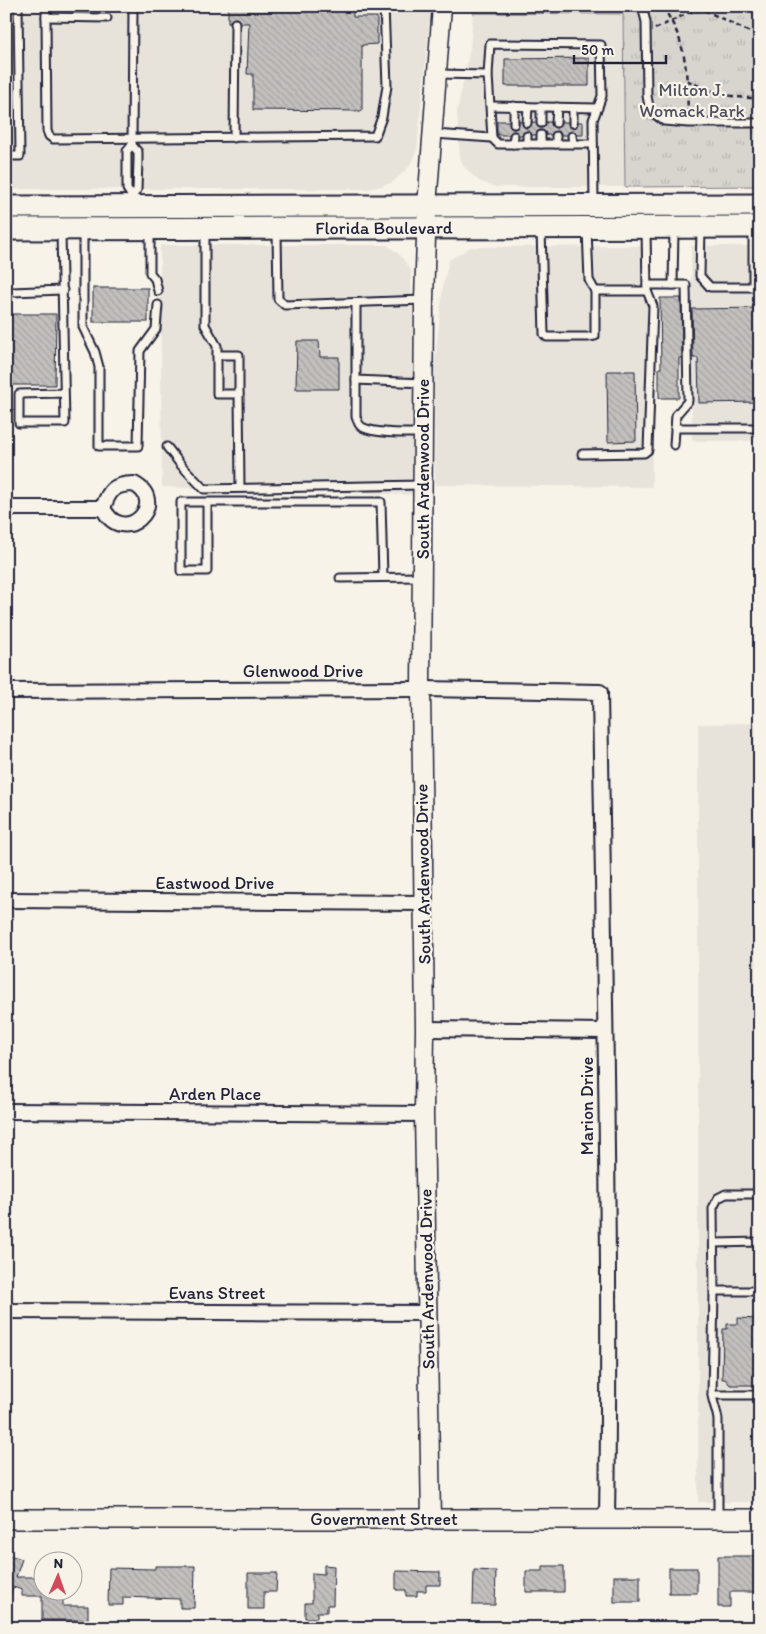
<svg xmlns="http://www.w3.org/2000/svg" width="766" height="1634" viewBox="0 0 766 1634" font-family="Itim,sans-serif">
	<style>
		.built { fill: #e7e3db }
		.grass { fill: url(#grass-tufts); stroke: #7d7c85 }
		.building { fill: url(#building-back-hatch); stroke: #22223b }
		.lines { fill: none; stroke-linecap: round; stroke-linejoin: round }
		.service-casing { stroke: #22223b; stroke-width: 11 }
		.minor-casing { stroke: #22223b; stroke-width: 18 }
		.tertiary-casing { stroke: #22223b; stroke-width: 21 }
		.secondary-casing { stroke: #22223b; stroke-width: 22 }
		.primary-casing { stroke: #22223b; stroke-width: 25 }
		.path { stroke: #22223b; stroke-width: 2.5; stroke-dasharray: 5 4; stroke-linecap: butt }
		.service { stroke: #f7f3e8; stroke-width: 7 }
		.minor { stroke: #f7f3e8; stroke-width: 14 }
		.tertiary { stroke: #f7f3e8; stroke-width: 18 }
		.secondary { stroke: #f7f3e8; stroke-width: 19 }
		.primary { stroke: #f7f3e8; stroke-width: 21 }
		.labels { text-anchor: middle; dominant-baseline: central; stroke-width: 4.5; stroke-linejoin: round; paint-order: stroke }
		.park-label { font-size: 18px; fill: #504f60; stroke: #f7f3e8 }
		.street-label { font-size: 18px; fill: #22223b; stroke: #f7f3e8 }
	</style>
	<defs>
		<pattern id="grass-tufts" width="24" height="20" patternUnits="userSpaceOnUse" patternTransform="scale(1.25)"><rect width="24" height="20" fill="#d8d5cf"/><path d="M3 7l-1-3M5 7V3M7 7l1-3M15 17l-1-3M17 17v-4M19 17l1-3" fill="none" stroke="#b9b7b3"/></pattern>
		<pattern id="building-back-hatch" width="6" height="6" patternUnits="userSpaceOnUse" patternTransform="scale(1.25)"><rect width="6" height="6" fill="#c2bfbd"/><path d="M-1 5l2 2M0 0l6 6M5-1l2 2" fill="none" stroke="#a6a4a3"/></pattern>
	</defs>
	<rect width="100%" height="100%" fill="#f7f3e8"/>
	<filter id="ink" filterUnits="userSpaceOnUse"><feTurbulence type="fractalNoise" baseFrequency=".02" numOctaves="2"/><feDisplacementMap in="SourceGraphic" scale="10" xChannelSelector="R" yChannelSelector="G"/><feConvolveMatrix kernelMatrix="1 2 1 2 8 2 1 2 1" color-interpolation-filters="sRGB"/></filter>
	<g filter="url(#ink)">
		<!-- built -->
		<g class="built">
			<polygon points="6,6 431,6 417,150 409,167 397,178 391,183 378,187 366,189 6,189"/>
			<polygon points="473,13 623,13 625,187 495,187 479,181 464,167 460,158 457,112 470,48"/>
			<polygon points="160,245 387,245 400,255 411,270 416,495 162,487"/>
			<polygon points="651,246 652,487 435,485 434,369 443,286 449,260 471,247"/>
			<polygon points="691,246 760,246 760,441 692,441"/>
			<polygon points="760,723 760,1502 698,1502 698,724"/>
		</g>
		<!-- grass -->
		<polygon class="grass" points="473,6 760,6 760,186 625,187 623,14 473,13"/>
		<!-- building -->
		<g class="building">
			<polygon points="228,6 353,6 353,17 377,17 377,44 362,45 362,111 253,110 253,74 247,74 249,23 240,23 239,20 236,18 232,19 228,23"/>
			<polygon points="589,58 589,86 505,86 505,59"/>
			<polygon points="497,121 509,121 510,127 514,129 518,127 519,121 522,122 523,126 527,128 531,126 532,122 536,122 537,126 541,128 545,126 546,122 551,122 552,126 556,128 560,126 561,122 568,122 569,126 573,128 577,126 578,122 583,122 583,135 577,135 572,131 567,135 561,135 556,131 553,132 551,135 546,135 545,132 541,130 538,131 536,135 532,135 527,131 524,132 522,135 519,135 514,131 509,135 497,135"/>
			<rect x="93" y="288" width="55" height="34"/>
			<polygon points="660,298 681,298 682,358 679,358 679,398 659,398 659,368 661,368"/>
			<polygon points="759,308 760,402 699,403 698,358 693,358 692,309"/>
			<polygon points="6,314 56,314 55,385 6,385"/>
			<polygon points="297,341 319,341 320,357 339,357 339,389 296,389"/>
			<polygon points="607,371 635,371 636,441 608,442"/>
			<polygon points="738,1318 760,1319 760,1385 730,1385 725,1379 722,1379 723,1329 727,1329 727,1324 738,1324"/>
			<polygon points="6,1554 22,1559 16,1577 42,1577 42,1592 63,1592 63,1606 88,1606 88,1620 42,1620 42,1596 22,1596 22,1590 13,1587 8,1601 6,1601"/>
			<polygon points="718,1556 760,1556 760,1592 730,1592 730,1607 718,1607"/>
			<polygon points="324,1565 334,1566 333,1605 327,1605 327,1612 317,1612 317,1618 305,1618 305,1603 312,1603 312,1573 324,1574"/>
			<polygon points="155,1566 195,1566 194,1608 180,1608 180,1599 123,1597 123,1605 108,1605 109,1568 155,1569"/>
			<polygon points="543,1566 564,1566 564,1592 526,1592 526,1571 543,1571"/>
			<rect x="669" y="1568" width="28" height="25"/>
			<polygon points="474,1570 496,1571 495,1605 473,1605"/>
			<polygon points="396,1571 440,1572 440,1585 426,1585 426,1591 417,1591 417,1596 406,1596 406,1590 396,1590"/>
			<polygon points="248,1573 277,1573 276,1592 264,1592 264,1609 248,1609"/>
			<rect x="614" y="1576" width="26" height="26"/>
		</g>
		<g class="lines">
			<!-- service casing -->
			<g class="service-casing">
				<g id="service">
					<polyline points="46,6 46,17 107,18"/>
					<polyline points="637,6 643,10 646,22 647,96 650,111 664,121 688,123 760,123"/>
					<polyline points="46,17 47,131 49,136 53,139 375,136 382,117 387,86 384,6"/>
					<polyline points="438,74 488,75 490,44 601,45 602,96 593,120 594,202"/>
					<polyline points="492,106 598,108"/>
					<polyline points="514,106 514,124"/>
					<polyline points="527,123 528,107"/>
					<polyline points="541,123 541,107"/>
					<polyline points="556,123 557,107"/>
					<polyline points="573,123 573,108"/>
					<polyline points="434,134 492,138 488,75"/>
					<polyline points="572,136 573,144"/>
					<polyline points="234,138 235,23"/>
					<polyline points="492,138 498,144 593,144"/>
					<polyline points="513,144 514,136"/>
					<polyline points="527,144 527,136"/>
					<polyline points="541,144 541,135"/>
					<polyline points="556,144 556,136"/>
					<polyline points="6,156 20,156 18,6"/>
					<polyline points="132,197 137,190 138,160 138,152 132,145"/>
					<polyline points="132,205 132,197 127,189 127,151 132,145 133,6"/>
					<polyline points="701,228 700,276 710,287 760,287"/>
					<polyline points="541,230 544,334 547,337 588,337 595,336 595,291 589,280 587,229"/>
					<polyline points="674,230 673,285 686,285 688,401 676,415 674,445"/>
					<polyline points="753,230 753,287"/>
					<polyline points="150,231 150,273 155,279 158,291"/>
					<polyline points="205,231 205,325 217,346 217,394 239,394 240,488"/>
					<polyline points="277,231 278,299 285,305 424,300"/>
					<polyline points="61,232 65,423 19,423 19,394 64,393"/>
					<polyline points="83,232 83,327 95,352 99,367 99,446 138,446 140,351 156,329 158,305"/>
					<polyline points="647,285 673,285"/>
					<polyline points="595,291 647,291 646,228"/>
					<polyline points="12,292 63,290"/>
					<path d="M356,303V417C358,421 358,425 362,427C374,434 408,433 422,433"/>
					<polyline points="217,355 239,355 239,394"/>
					<polyline points="356,380 423,383"/>
					<polyline points="675,428 760,428"/>
					<polyline points="167,447 181,465 204,489 422,485"/>
					<polyline points="582,454 644,453 648,450 653,306 647,291"/>
					<polyline points="207,502 207,571 181,571 181,502 381,502 383,577"/>
					<polyline points="340,578 422,577"/>
					<polyline points="714,1243 760,1242"/>
					<polyline points="714,1291 760,1291"/>
					<polyline points="712,1395 760,1395"/>
					<path d="M718,1519V1420C717,1411 713,1403 712,1395L714,1291L713,1208L718,1198L726,1194H760"/>
				</g>
			</g>
			<!-- minor casing -->
			<g class="minor-casing">
				<g id="minor">
					<path d="M134,484C170,503 123,549 103,508C109,490 114,484 134,484Z"/>
					<polyline points="6,508 103,508"/>
					<path d="M6,691L421,689L600,692C604,968 611,1244 607,1520"/>
					<polyline points="6,900 424,903"/>
					<polyline points="425,1029 605,1031"/>
					<polyline points="6,1111 424,1114"/>
					<polyline points="6,1311 427,1313"/>
				</g>
			</g>
			<!-- tertiary casing -->
			<g class="tertiary-casing">
				<polyline id="tertiary" points="431,1520 424,1114 425,1029 421,689 424,300 427,206 442,6"/>
			</g>
			<!-- secondary casing -->
			<g class="secondary-casing">
				<g id="secondary">
					<path id="s1" d="M6,1519H760"/>
				</g>
			</g>
			<!-- primary casing -->
			<g class="primary-casing">
				<g id="primary">
					<polyline points="6,207 760,205"/>
					<path id="s2" d="M6,229L760,227"/>
				</g>
			</g>
			<!-- path -->
			<g class="path">
				<path d="M663,6C669,17 675,27 679,38C688,63 687,90 688,115"/>
				<polyline points="696,6 760,37"/>
				<polyline points="655,29 688,13 714,6"/>
				<path d="M687,80C709,92 735,99 760,98"/>
			</g>
			<!-- service -->
			<use href="#service" class="service"/>
			<!-- minor -->
			<use href="#minor" class="minor"/>
			<!-- tertiary -->
			<use href="#tertiary" class="tertiary"/>
			<!-- secondary -->
			<use href="#secondary" class="secondary"/>
			<!-- primary -->
			<use href="#primary" class="primary"/>
		</g>
	</g>
	<g class="labels">
		<!-- park labels -->
		<g class="park-label">
			<text x="692" y="90">Milton J.<tspan x="692" dy="21">Womack Park</tspan></text>
		</g>
		<!-- street labels -->
		<g class="street-label">
			<text stroke="none"><textPath href="#s2" startOffset="378">Florida Boulevard</textPath></text>
			<text transform="translate(423 469) rotate(-90)">South Ardenwood Drive</text>
			<text x="303" y="671">Glenwood Drive</text>
			<text transform="translate(423 874) rotate(-91)">South Ardenwood Drive</text>
			<text x="215" y="883">Eastwood Drive</text>
			<text x="215" y="1094">Arden Place</text>
			<text transform="translate(587 1106) rotate(-90)">Marion Drive</text>
			<text transform="translate(427 1279) rotate(-91)">South Ardenwood Drive</text>
			<text x="217" y="1293">Evans Street</text>
			<text stroke="none"><textPath href="#s1" startOffset="378">Government Street</textPath></text>
		</g>
	</g>
	<!-- margin -->
	<rect width="766" height="1634" fill="none" stroke="#f7f3e8" stroke-width="25"/>
	<rect x="12" y="12" width="741" height="1609" fill="none" stroke="#22223b" stroke-width="2" filter="url(#ink)"/>
	<!-- north arrow -->
	<g transform="translate(58 1576) rotate(2)"><circle r="24" fill="#f7f3e8" stroke="#a29fa3"/>
	<path d="M0-4L9 19L0 12L-9 19Z" fill="#d1495b"/>
	<text y="-8" font-size="14" font-weight="bold" text-anchor="middle" fill="#22223b">N</text>
	</g>
	<!-- scale -->
	<path d="M574 55v8h92v-8" fill="none" stroke="#22223b" stroke-width="2.5"/>
	<text x="581" y="55" font-size="15" fill="#22223b" stroke="#f7f3e8" stroke-width="4" paint-order="stroke">50 m</text>
</svg>
